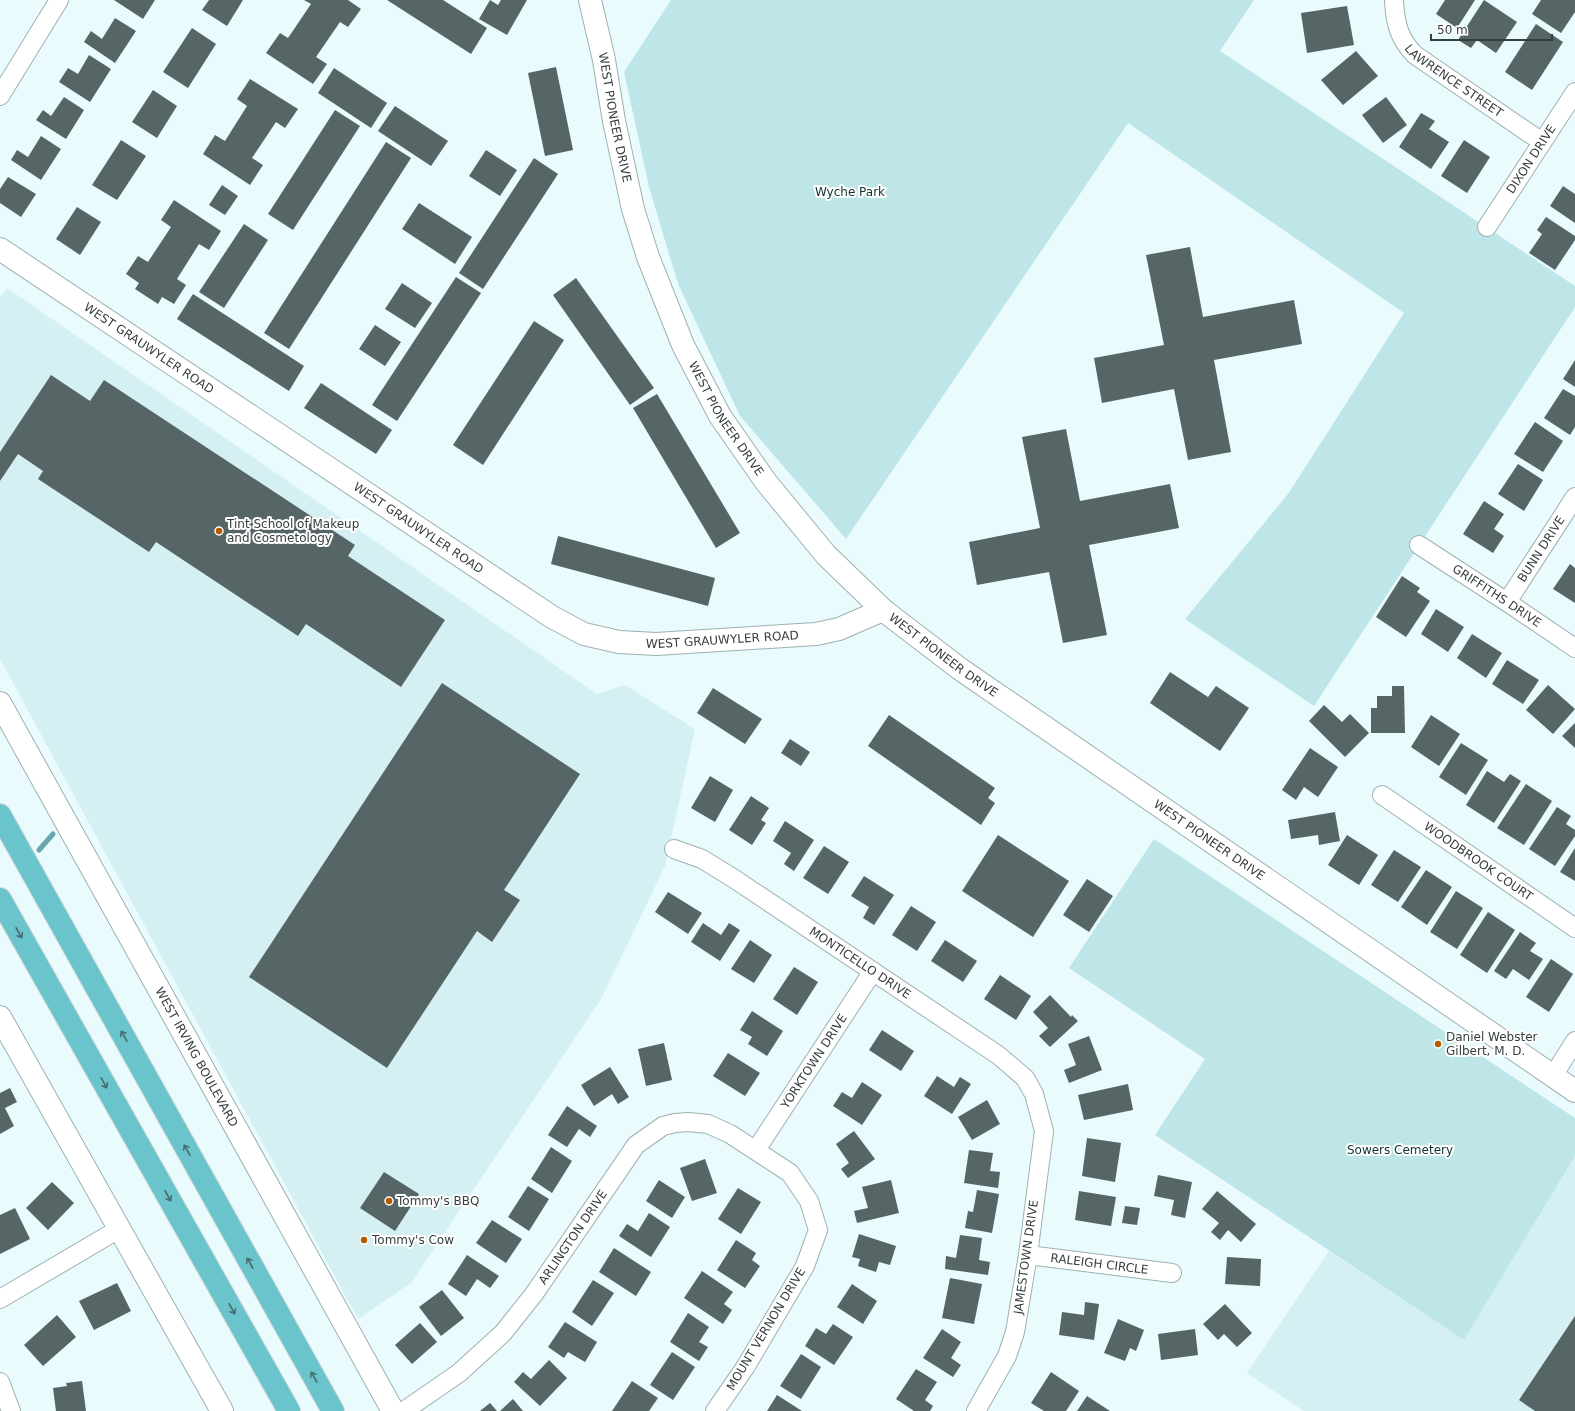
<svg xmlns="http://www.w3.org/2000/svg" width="1575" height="1411" viewBox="0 0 1575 1411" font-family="'DejaVu Sans',sans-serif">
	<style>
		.built { fill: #d5f0f3 }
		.green { fill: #bee6e9 }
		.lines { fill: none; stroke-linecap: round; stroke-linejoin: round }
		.stream { stroke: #66a6ac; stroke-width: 5 }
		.building { fill: #566566 }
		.street-casing { stroke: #9fb0b1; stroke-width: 20 }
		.secondary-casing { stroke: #9fb0b1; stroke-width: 24 }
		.primary-casing { stroke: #d7d8d9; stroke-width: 24 }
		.street { stroke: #fff; stroke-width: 18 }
		.secondary { stroke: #fff; stroke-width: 22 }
		.primary { stroke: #69c5cb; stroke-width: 22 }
		.oneway { stroke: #486d70 }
		.poi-dot { fill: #b75b01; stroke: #fff; stroke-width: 1.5 }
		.labels { text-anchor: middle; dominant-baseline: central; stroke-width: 4; stroke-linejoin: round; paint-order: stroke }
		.street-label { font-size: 12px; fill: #373e3f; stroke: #fff }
		.park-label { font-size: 12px; fill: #0f3033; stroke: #fff }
		.poi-label { font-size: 12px; fill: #373e3f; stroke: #fff; text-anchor: start }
	</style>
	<rect width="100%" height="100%" fill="#e9fbfc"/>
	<!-- built -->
	<g class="built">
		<polygon points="7,288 597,694 625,685 695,729 665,866 601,999 411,1283 358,1319 0,659 0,298"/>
		<polygon points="1575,1156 1575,1411 1304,1411 1247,1373 1329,1251 1464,1340"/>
	</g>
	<!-- green -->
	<g class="green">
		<polygon points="671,0 1254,0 1220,51 1575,286 1575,307 1314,706 1185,619 1288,494 1404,313 1128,123 846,539 740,416 678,284 649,187 624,72"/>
		<polygon points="1154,839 1575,1118 1575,1156 1464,1340 1155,1135 1205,1059 1069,968"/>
	</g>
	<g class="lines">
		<!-- stream -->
		<polyline class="stream" points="39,850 53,834"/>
	</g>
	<!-- building -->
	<g class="building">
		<polygon points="114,0 155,0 143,19"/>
		<polygon points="209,0 243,0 227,26 202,10"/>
		<polygon points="304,0 348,0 361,9 348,27 340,22 316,57 327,64 313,84 266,53 280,33 288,38 311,4"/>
		<polygon points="387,0 443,0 487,28 471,54"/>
		<polygon points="490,0 498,5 501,0 527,0 507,35 479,19"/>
		<polygon points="1445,0 1475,0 1457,28 1436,14"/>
		<polygon points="1484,0 1517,22 1496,53 1477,40 1471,48 1458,40"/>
		<polygon points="1541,0 1575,0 1575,12 1561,33 1532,14"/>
		<polygon points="1347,6 1354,45 1307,53 1301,13"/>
		<polygon points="115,18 136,31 115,63 84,42 91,31 102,39"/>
		<polygon points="1536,24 1563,42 1532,90 1505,72"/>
		<polygon points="192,28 216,44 188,88 163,72"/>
		<polygon points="1356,51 1378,76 1343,105 1321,80"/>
		<polygon points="89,55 111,69 90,102 59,82 68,68 78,74"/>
		<polygon points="556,67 573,150 545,156 528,73"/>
		<polygon points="334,68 387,103 371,128 318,93"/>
		<polygon points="250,79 298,109 285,128 276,122 252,158 263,165 250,185 203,154 215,135 225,141 247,106 237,99"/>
		<polygon points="153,90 177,106 157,138 132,122"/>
		<polygon points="64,97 84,110 66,139 36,120 43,110 51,116"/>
		<polygon points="1386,97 1407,125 1383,143 1362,115"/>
		<polygon points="395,106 448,141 431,166 378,131"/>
		<polygon points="335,110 360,126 293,230 268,214"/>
		<polygon points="1421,113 1435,121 1429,129 1449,142 1431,169 1399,147"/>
		<polygon points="41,136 61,149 41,180 11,160 17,150 28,157"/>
		<polygon points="121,140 146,156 117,200 92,185"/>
		<polygon points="1464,140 1490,157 1467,193 1441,176"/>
		<polygon points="386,142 411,158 289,349 264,333"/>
		<polygon points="486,150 517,170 500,196 469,176"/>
		<polygon points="534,158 558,174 483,289 459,273"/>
		<polygon points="8,177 36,194 21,217 0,203 0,189"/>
		<polygon points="222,185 238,196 225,215 209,205"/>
		<polygon points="1563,186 1575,194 1575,223 1550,206"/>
		<polygon points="174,200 221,231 209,250 199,244 177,279 186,285 174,304 162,297 158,304 135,289 139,283 126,274 138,256 148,262 171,227 161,220"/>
		<polygon points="419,203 472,237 455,264 402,229"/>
		<polygon points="77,207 101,222 80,255 56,239"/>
		<polygon points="1546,217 1575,236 1575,240 1555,270 1529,253 1542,234 1537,230"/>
		<polygon points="244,224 268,240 224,308 199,292"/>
		<polygon points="1190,247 1203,317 1294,300 1302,344 1214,360 1231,452 1188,460 1174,389 1102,403 1094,358 1164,345 1146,255"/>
		<polygon points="456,277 481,293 397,421 372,405"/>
		<polygon points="576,278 654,388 630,405 553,295"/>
		<polygon points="402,283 432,303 415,328 385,309"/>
		<polygon points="193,294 304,366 289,391 177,319"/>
		<polygon points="534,321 564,340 483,465 453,445"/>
		<polygon points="375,325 401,342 385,366 359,349"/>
		<polygon points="1575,360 1575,387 1563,379"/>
		<polygon points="51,375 90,401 104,380 355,545 348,556 445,620 401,687 306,624 298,636 156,542 149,552 38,479 43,471 18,454 0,481 0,452"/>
		<polygon points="321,383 392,430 376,454 304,408"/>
		<polygon points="1563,389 1575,396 1575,427 1570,435 1544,418"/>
		<polygon points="657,394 740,533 716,548 633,408"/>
		<polygon points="1535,422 1563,441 1543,472 1514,454"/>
		<polygon points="1066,429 1080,501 1170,484 1179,528 1089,545 1107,635 1063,643 1049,572 977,585 969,542 1040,528 1022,437"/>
		<polygon points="1518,464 1543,480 1524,511 1498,494"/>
		<polygon points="1484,501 1504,514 1494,529 1504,536 1493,553 1463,534"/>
		<polygon points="558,536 715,578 708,606 551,564"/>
		<polygon points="1570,564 1575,568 1575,603 1553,589"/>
		<polygon points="1402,576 1420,588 1417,592 1430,601 1406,637 1376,617"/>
		<polygon points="1436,609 1464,627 1448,652 1421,634"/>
		<polygon points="1472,634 1502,653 1486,678 1457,658"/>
		<polygon points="1507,660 1539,680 1523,704 1492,684"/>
		<polygon points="1170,672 1208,697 1216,686 1249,708 1220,751 1150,703"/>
		<polygon points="442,683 580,774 504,890 520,900 492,942 477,931 387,1068 249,977"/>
		<polygon points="1548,685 1575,709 1553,734 1526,710"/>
		<polygon points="1392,686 1404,686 1405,733 1371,733 1371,708 1377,708 1377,696 1392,696"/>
		<polygon points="713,688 762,719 745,744 697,713"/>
		<polygon points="1324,705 1342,722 1350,714 1369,733 1345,757 1309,721"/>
		<polygon points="889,715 995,788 988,798 995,803 981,825 868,746"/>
		<polygon points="1431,715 1460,734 1439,766 1411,747"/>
		<polygon points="1575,723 1575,748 1562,736"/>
		<polygon points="790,739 810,752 801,766 781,753"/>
		<polygon points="1461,743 1488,760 1466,795 1439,777"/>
		<polygon points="1310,748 1338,767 1318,797 1304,787 1296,800 1282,790"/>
		<polygon points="1487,771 1504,782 1510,774 1521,781 1494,823 1466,805"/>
		<polygon points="710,776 733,790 715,822 691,808"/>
		<polygon points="1526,784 1552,801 1524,845 1497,828"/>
		<polygon points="751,796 769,808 761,820 766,823 752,845 729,830"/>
		<polygon points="1557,807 1571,816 1566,824 1575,830 1575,836 1555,866 1529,849"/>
		<polygon points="1335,812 1340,841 1319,845 1318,835 1291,839 1288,820"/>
		<polygon points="785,821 814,840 794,871 784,864 791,853 773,841"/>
		<polygon points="998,835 1069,881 1033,937 962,891"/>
		<polygon points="1347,835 1378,855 1359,885 1328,865"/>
		<polygon points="824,846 849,862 828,894 803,878"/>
		<polygon points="1575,848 1575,881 1560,872"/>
		<polygon points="1394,850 1421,867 1398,902 1371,885"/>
		<polygon points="1426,870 1452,887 1427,925 1401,907"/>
		<polygon points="864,876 894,895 874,925 863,918 869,907 851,896"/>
		<polygon points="1087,879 1113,896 1089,932 1063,915"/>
		<polygon points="1456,891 1483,908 1457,949 1430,932"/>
		<polygon points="668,892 702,913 688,934 655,912"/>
		<polygon points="911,906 936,922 917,951 892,935"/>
		<polygon points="1488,912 1515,930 1487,973 1460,955"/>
		<polygon points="703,923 721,935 729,923 740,930 720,961 691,942"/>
		<polygon points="1520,932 1536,943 1530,951 1543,959 1529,980 1513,969 1506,979 1494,971"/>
		<polygon points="750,940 772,955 754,983 731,969"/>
		<polygon points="945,940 977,961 963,982 931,961"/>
		<polygon points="1551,959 1573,974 1549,1012 1526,997"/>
		<polygon points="794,967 818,982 797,1015 773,999"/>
		<polygon points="1000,975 1031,996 1016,1020 984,999"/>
		<polygon points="1050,995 1071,1017 1072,1015 1078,1021 1050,1047 1039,1036 1048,1028 1033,1012"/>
		<polygon points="752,1011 783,1031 767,1056 748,1044 752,1037 740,1030"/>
		<polygon points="882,1030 914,1051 901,1071 869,1050"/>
		<polygon points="1089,1036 1102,1070 1069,1083 1064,1070 1076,1065 1068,1044"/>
		<polygon points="664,1043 672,1080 646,1086 638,1049"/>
		<polygon points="728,1053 760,1073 745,1096 713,1076"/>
		<polygon points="610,1067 629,1097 618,1104 612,1094 594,1106 581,1085"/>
		<polygon points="937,1076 954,1087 960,1077 971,1084 952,1114 924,1096"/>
		<polygon points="862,1082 882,1095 862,1125 833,1106 842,1092 852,1098"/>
		<polygon points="1128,1084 1133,1110 1084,1120 1078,1095"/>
		<polygon points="10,1088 17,1102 5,1108 14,1126 0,1134 0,1093"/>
		<polygon points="987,1100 1000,1124 972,1140 958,1117"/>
		<polygon points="567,1106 597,1126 590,1137 579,1129 567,1147 548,1135"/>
		<polygon points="854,1131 875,1159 848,1178 841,1169 849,1163 836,1144"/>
		<polygon points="1087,1138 1121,1143 1115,1182 1082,1176"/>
		<polygon points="551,1147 572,1161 552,1193 531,1179"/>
		<polygon points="969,1150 993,1153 990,1171 1000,1172 998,1188 964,1183"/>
		<polygon points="705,1159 717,1193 692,1201 680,1168"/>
		<polygon points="384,1172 419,1194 395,1231 360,1208"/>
		<polygon points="1158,1175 1192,1182 1185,1218 1171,1215 1174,1200 1154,1196"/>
		<polygon points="659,1180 685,1197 672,1218 646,1201"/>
		<polygon points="891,1180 899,1213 857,1223 854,1211 868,1208 862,1187"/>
		<polygon points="52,1182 74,1203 48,1230 26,1208"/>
		<polygon points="528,1186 549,1199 529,1231 508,1217"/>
		<polygon points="738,1188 761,1202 741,1234 718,1219"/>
		<polygon points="977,1190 999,1194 992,1233 965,1228 968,1211 973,1212"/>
		<polygon points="1079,1191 1116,1197 1111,1226 1075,1220"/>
		<polygon points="1217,1191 1256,1224 1241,1242 1228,1230 1220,1240 1211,1232 1219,1223 1202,1209"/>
		<polygon points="1125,1206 1140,1208 1137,1225 1122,1223"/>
		<polygon points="15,1208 30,1239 0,1254 0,1215"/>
		<polygon points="649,1213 670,1227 651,1257 619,1236 627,1224 638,1231"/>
		<polygon points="492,1220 522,1239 506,1263 476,1243"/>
		<polygon points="859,1234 896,1246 890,1265 879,1262 876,1272 858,1266 860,1259 852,1257"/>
		<polygon points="960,1235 982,1238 979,1260 990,1262 988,1275 945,1269 946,1256 956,1258"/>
		<polygon points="736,1240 756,1253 752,1260 760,1266 745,1288 717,1270"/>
		<polygon points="614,1248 651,1272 636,1296 599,1272"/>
		<polygon points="467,1255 499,1276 490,1288 477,1279 466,1296 448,1284"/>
		<polygon points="1227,1257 1261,1259 1260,1286 1225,1284"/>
		<polygon points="702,1271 733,1292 724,1304 732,1310 723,1324 684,1298"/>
		<polygon points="950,1278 982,1284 974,1324 942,1318"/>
		<polygon points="593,1280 614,1293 592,1326 572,1312"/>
		<polygon points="117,1283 131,1311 94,1330 79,1301"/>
		<polygon points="852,1284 877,1301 863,1324 837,1307"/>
		<polygon points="442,1290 464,1318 441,1336 419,1307"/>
		<polygon points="1085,1302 1099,1304 1094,1340 1059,1335 1062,1312 1084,1315"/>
		<polygon points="1225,1304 1252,1333 1237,1347 1224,1334 1218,1340 1203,1324"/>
		<polygon points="688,1313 709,1327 699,1342 708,1347 699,1361 670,1342"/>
		<polygon points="57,1315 76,1337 43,1366 24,1345"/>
		<polygon points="1575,1316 1575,1411 1535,1411 1519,1400"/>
		<polygon points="1118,1319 1144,1330 1136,1351 1130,1348 1125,1361 1104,1353"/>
		<polygon points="565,1322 597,1342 585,1362 568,1352 564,1358 548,1347"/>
		<polygon points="420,1323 437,1342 412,1364 395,1345"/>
		<polygon points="833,1324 853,1337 834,1365 805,1346 816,1328 826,1334"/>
		<polygon points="942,1329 961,1342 951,1358 961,1365 953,1377 923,1358"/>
		<polygon points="1195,1329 1198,1355 1161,1360 1158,1334"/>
		<polygon points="672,1352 695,1367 673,1400 650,1385"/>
		<polygon points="801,1354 821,1367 801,1399 780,1386"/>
		<polygon points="549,1360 567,1378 540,1406 514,1382 523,1372 531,1379"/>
		<polygon points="916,1369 937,1382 925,1400 933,1406 930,1411 914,1411 896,1399"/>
		<polygon points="1051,1372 1079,1391 1066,1411 1044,1411 1031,1403"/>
		<polygon points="82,1381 86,1411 56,1411 53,1388 67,1386 66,1383"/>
		<polygon points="632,1381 658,1398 649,1411 612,1411"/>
		<polygon points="777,1395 802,1411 767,1411"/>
		<polygon points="1087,1396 1110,1411 1077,1411"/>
		<polygon points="513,1399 523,1411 500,1411"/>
		<polygon points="490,1403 497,1411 480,1411"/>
	</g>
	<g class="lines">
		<!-- street casing -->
		<g class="street-casing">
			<g id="street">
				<path id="s1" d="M1394,0C1395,23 1399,39 1415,55L1542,142"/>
				<polyline points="0,96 59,0"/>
				<path id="s2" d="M1487,227L1575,92"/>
				<path id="s3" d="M1419,545L1507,602L1575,648"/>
				<path id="s4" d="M1507,602L1575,497"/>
				<path id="s5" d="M1382,795L1575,928"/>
				<path id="s6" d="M674,849L702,859L733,878L998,1055L1025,1078L1034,1094L1044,1131L1028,1255L1015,1332L1007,1356L976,1411"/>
				<polyline points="1553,1076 1575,1041"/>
				<path id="s7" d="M756,1150L873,971"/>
				<path id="s8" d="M1028,1255L1172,1273"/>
				<polyline points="0,1299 119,1229"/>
				<polyline points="0,1382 11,1411"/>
				<path id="s9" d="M404,1411L459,1373L503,1333L534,1294L636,1145L663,1126L675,1123L688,1122L708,1124L730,1134L790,1173L809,1201L818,1230L805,1266L746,1366L715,1411"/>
			</g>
		</g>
		<!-- secondary casing -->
		<g class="secondary-casing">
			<g id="secondary">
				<path id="s10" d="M590,0L604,60L614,121L633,209L648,257L683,345L720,416L766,482L826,555L883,610L960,669L1575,1091"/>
				<path id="s11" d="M0,249L552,617L584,634L619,642L656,644L816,634L839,629L883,610"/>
				<path id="s12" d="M0,703L393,1411"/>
				<polyline points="0,1017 222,1411"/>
			</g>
		</g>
		<!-- primary casing -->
		<g class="primary-casing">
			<g id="primary">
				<polyline points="0,815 333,1411"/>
				<polyline points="0,899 289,1411"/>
			</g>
		</g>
		<!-- street -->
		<use href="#street" class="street"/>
		<!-- secondary -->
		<use href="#secondary" class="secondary"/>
		<!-- primary -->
		<use href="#primary" class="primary"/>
	</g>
	<!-- one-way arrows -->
	<defs><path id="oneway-shaft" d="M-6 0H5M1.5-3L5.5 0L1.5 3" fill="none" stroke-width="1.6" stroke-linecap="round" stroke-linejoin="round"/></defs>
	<g class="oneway">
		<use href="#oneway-shaft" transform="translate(19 933) rotate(61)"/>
		<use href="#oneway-shaft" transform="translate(124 1036) rotate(-119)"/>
		<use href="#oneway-shaft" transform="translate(104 1083) rotate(61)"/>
		<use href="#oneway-shaft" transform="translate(187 1150) rotate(-119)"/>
		<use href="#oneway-shaft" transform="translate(168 1196) rotate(61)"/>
		<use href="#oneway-shaft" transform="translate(250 1263) rotate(-119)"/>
		<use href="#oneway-shaft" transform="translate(232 1309) rotate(61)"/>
		<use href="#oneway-shaft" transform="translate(314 1377) rotate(-119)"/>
	</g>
	<!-- markers -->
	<g class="poi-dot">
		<circle cx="219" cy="531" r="4"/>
		<circle cx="1438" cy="1044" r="4"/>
		<circle cx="389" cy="1201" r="4"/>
		<circle cx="364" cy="1240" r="4"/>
	</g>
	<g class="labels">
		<!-- street labels -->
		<g class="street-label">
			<text stroke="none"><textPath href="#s1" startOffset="107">LAWRENCE STREET</textPath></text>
			<text stroke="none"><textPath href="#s10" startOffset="120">WEST PIONEER DRIVE</textPath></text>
			<text stroke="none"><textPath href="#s2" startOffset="81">DIXON DRIVE</textPath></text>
			<text stroke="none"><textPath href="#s11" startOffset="179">WEST GRAUWYLER ROAD</textPath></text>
			<text stroke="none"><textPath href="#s10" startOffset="444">WEST PIONEER DRIVE</textPath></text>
			<text stroke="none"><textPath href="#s11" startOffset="503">WEST GRAUWYLER ROAD</textPath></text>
			<text stroke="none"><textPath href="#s4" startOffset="63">BUNN DRIVE</textPath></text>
			<text stroke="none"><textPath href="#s3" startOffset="93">GRIFFITHS DRIVE</textPath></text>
			<text stroke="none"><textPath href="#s11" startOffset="839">WEST GRAUWYLER ROAD</textPath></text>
			<text stroke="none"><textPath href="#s10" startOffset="768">WEST PIONEER DRIVE</textPath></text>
			<text stroke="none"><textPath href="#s10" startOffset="1092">WEST PIONEER DRIVE</textPath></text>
			<text stroke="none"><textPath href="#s5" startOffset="117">WOODBROOK COURT</textPath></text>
			<text stroke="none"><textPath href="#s6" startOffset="219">MONTICELLO DRIVE</textPath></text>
			<text stroke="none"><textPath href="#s12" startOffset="405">WEST IRVING BOULEVARD</textPath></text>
			<text stroke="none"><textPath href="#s7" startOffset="106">YORKTOWN DRIVE</textPath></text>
			<text stroke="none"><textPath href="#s9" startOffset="245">ARLINGTON DRIVE</textPath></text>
			<text transform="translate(1026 1257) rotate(-82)">JAMESTOWN DRIVE</text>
			<text stroke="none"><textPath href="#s8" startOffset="72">RALEIGH CIRCLE</textPath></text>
			<text transform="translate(766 1329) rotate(-59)">MOUNT VERNON DRIVE</text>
		</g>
		<!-- park labels -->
		<g class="park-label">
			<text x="850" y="192">Wyche Park</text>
			<text x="1400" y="1150">Sowers Cemetery</text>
		</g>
		<!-- poi labels -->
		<g class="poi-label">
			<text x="227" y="524">Tint School of Makeup<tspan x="227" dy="14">and Cosmetology</tspan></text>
			<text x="1446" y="1037">Daniel Webster<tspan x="1446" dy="14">Gilbert, M. D.</tspan></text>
			<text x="397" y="1201">Tommy's BBQ</text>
			<text x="372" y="1240">Tommy's Cow</text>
		</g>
	</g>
	<!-- scale -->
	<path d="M1431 34v6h121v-6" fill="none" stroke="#373e3f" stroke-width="2"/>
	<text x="1437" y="34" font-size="12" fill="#373e3f" stroke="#ffffff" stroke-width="3" paint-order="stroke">50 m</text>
</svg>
